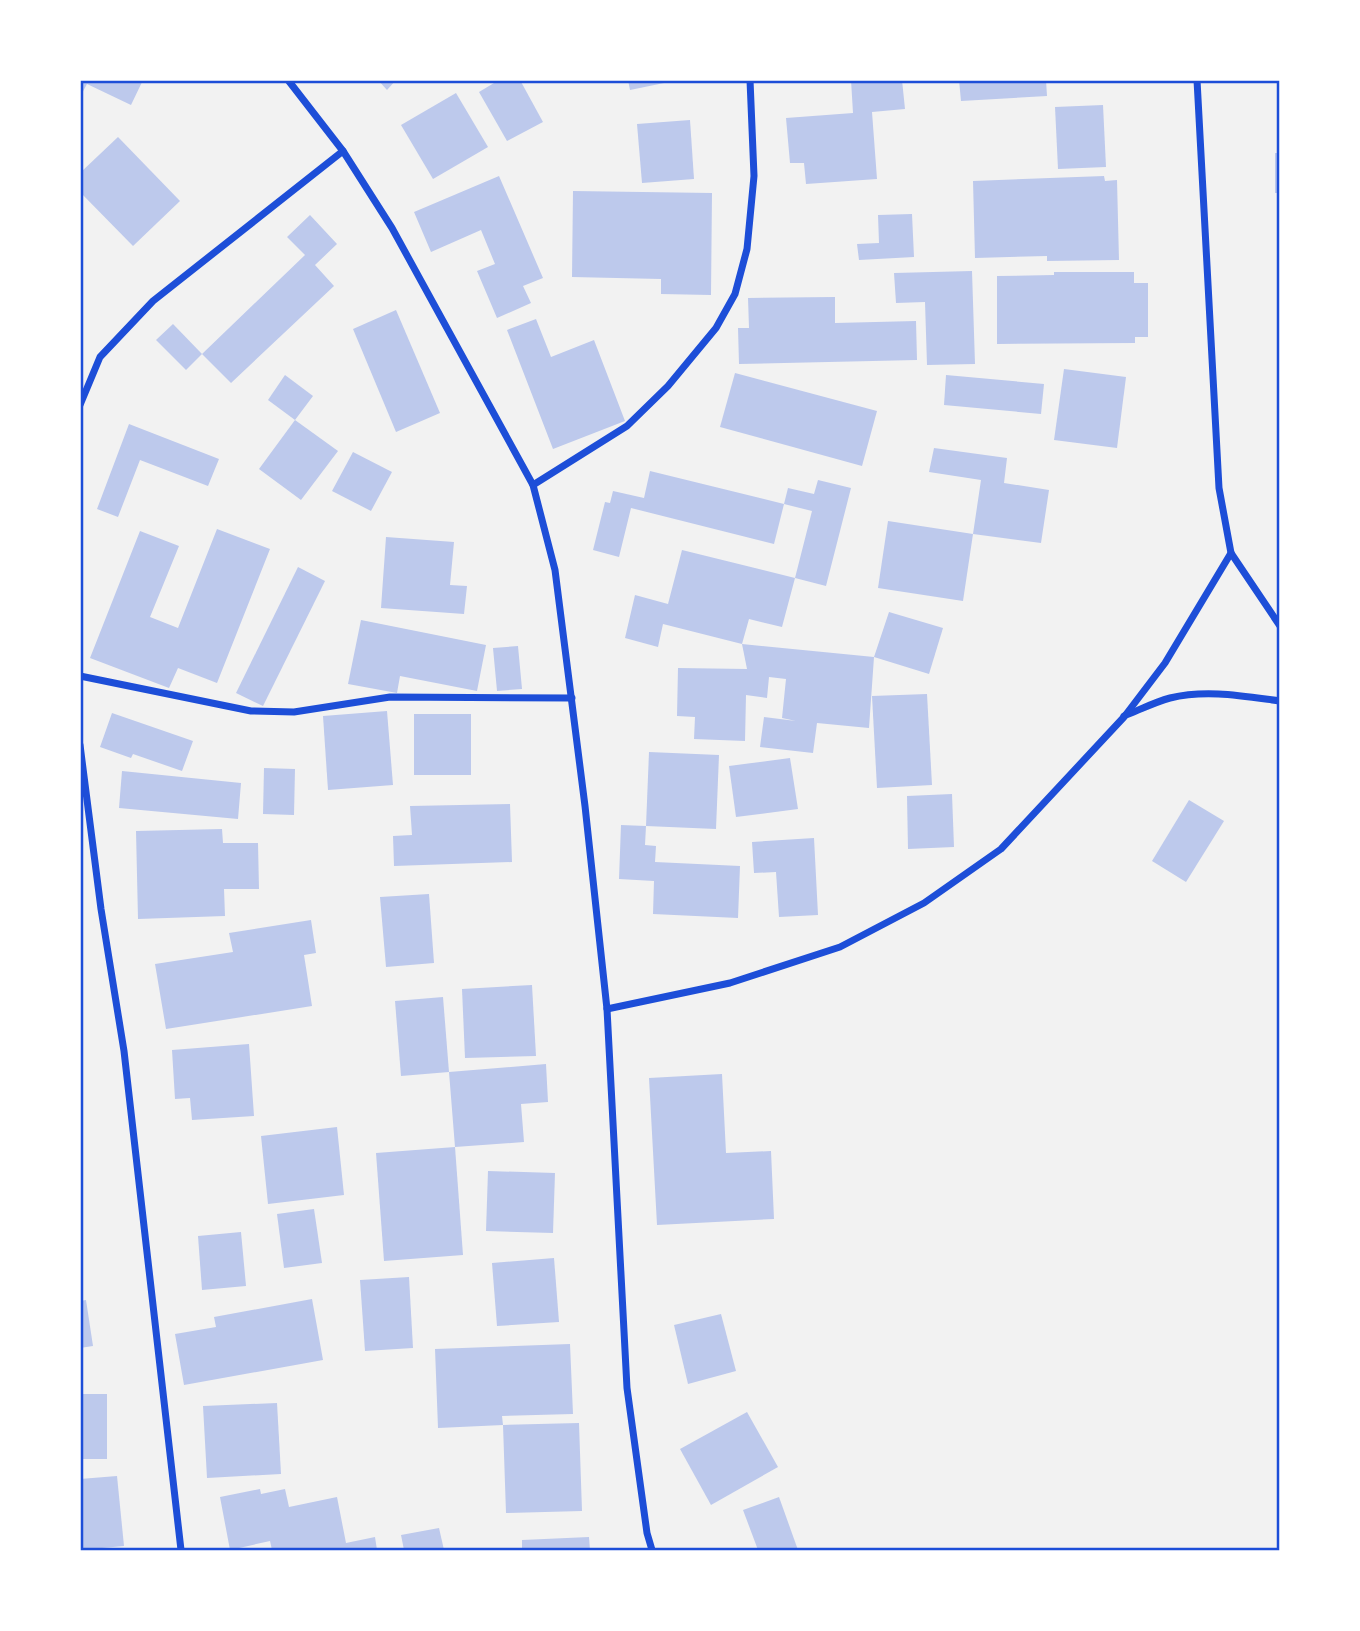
<svg xmlns="http://www.w3.org/2000/svg" width="1360" height="1631" viewBox="0 0 1360 1631" font-family="'DejaVu Sans',sans-serif">
	<style>
		.building { fill: #bdc9ec }
		.lines { fill: none; stroke-linecap: round; stroke-linejoin: round }
		.minor { stroke: #1d4ed8; stroke-width: 7 }
		.neatline { fill: none; stroke: #1d4ed8; stroke-width: 2.5 }
	</style>
	<rect width="100%" height="100%" fill="#f2f2f2"/>
	<!-- building -->
	<g class="building">
		<polygon points="80,80 143,80 131,105 87,84 80,97"/>
		<polygon points="378,80 396,80 387,90"/>
		<polygon points="499,80 520,80 543,122 507,141 479,92"/>
		<polygon points="628,80 669,80 669,82 630,90"/>
		<polygon points="851,80 902,80 905,109 872,112 877,179 806,184 804,163 790,163 786,118 853,113"/>
		<polygon points="959,80 1046,80 1047,96 961,101"/>
		<polygon points="456,93 488,147 433,179 401,125"/>
		<polygon points="1103,105 1106,167 1058,169 1055,107"/>
		<polygon points="690,120 694,179 642,183 637,124"/>
		<polygon points="118,137 180,201 133,246 80,192 80,173"/>
		<rect x="1275" y="153" width="5" height="40"/>
		<polygon points="499,176 543,278 523,286 531,303 497,318 477,271 495,264 481,230 431,252 414,212"/>
		<polygon points="1104,176 1105,181 1117,180 1119,260 1047,261 1047,256 975,258 973,181"/>
		<polygon points="573,191 712,193 711,295 661,294 661,279 572,277"/>
		<polygon points="912,214 914,257 859,260 857,244 879,243 878,215"/>
		<polygon points="310,215 337,244 315,265 334,286 231,383 202,354 305,255 287,237"/>
		<polygon points="972,271 975,364 927,365 925,302 896,303 894,273"/>
		<polygon points="1054,272 1134,272 1134,283 1148,283 1148,337 1135,337 1135,343 997,344 997,276 1054,275"/>
		<polygon points="835,297 835,323 916,321 917,360 739,364 738,328 749,328 748,298"/>
		<polygon points="396,310 440,413 396,432 353,329"/>
		<polygon points="536,319 551,357 594,340 625,421 553,449 507,330"/>
		<polygon points="173,324 202,354 186,370 156,340"/>
		<polygon points="1064,369 1126,377 1117,448 1054,440"/>
		<polygon points="735,373 877,411 862,466 720,427"/>
		<polygon points="285,375 313,396 295,420 268,400"/>
		<polygon points="946,375 1044,384 1041,414 944,405"/>
		<polygon points="295,420 338,451 301,500 259,469"/>
		<polygon points="129,424 219,459 208,486 140,460 118,517 97,509"/>
		<polygon points="934,448 1007,458 1004,483 1049,490 1041,543 973,534 981,480 929,472"/>
		<polygon points="353,452 392,472 371,511 332,491"/>
		<polygon points="650,471 784,504 788,488 814,494 818,480 851,488 826,586 795,578 812,511 784,504 774,544 631,508 619,557 593,550 605,502 610,503 613,491 644,498"/>
		<polygon points="888,521 973,534 963,601 878,588"/>
		<polygon points="217,529 270,549 217,683 178,668 169,688 90,658 140,531 179,546 150,617 178,628"/>
		<polygon points="386,537 454,542 450,585 467,586 464,614 381,608"/>
		<polygon points="682,550 795,578 782,627 749,619 742,644 663,624 658,647 625,638 635,595 668,604"/>
		<polygon points="298,567 325,581 263,706 236,693"/>
		<polygon points="889,612 943,628 929,674 874,657"/>
		<polygon points="361,620 486,645 477,691 400,676 397,693 348,684"/>
		<polygon points="742,644 874,657 869,728 817,723 813,753 760,747 764,717 796,721 782,718 786,679 769,677 767,698 746,695 745,741 694,739 695,717 677,716 678,668 747,669"/>
		<polygon points="518,646 522,689 497,691 493,648"/>
		<polygon points="927,694 932,785 877,788 872,696"/>
		<polygon points="387,711 393,785 328,790 323,716"/>
		<polygon points="112,713 193,741 182,771 133,754 131,758 100,747"/>
		<rect x="414" y="714" width="57" height="61"/>
		<polygon points="649,752 719,755 716,829 646,826"/>
		<polygon points="790,758 798,809 736,817 729,766"/>
		<polygon points="264,768 295,769 294,815 263,814"/>
		<polygon points="122,771 241,783 238,819 119,808"/>
		<polygon points="952,794 954,847 908,849 907,796"/>
		<polygon points="1189,800 1224,821 1186,882 1152,861"/>
		<polygon points="510,804 512,862 394,866 393,836 412,835 410,806"/>
		<polygon points="621,825 646,826 645,845 656,846 655,862 740,866 738,918 653,914 654,881 619,879"/>
		<polygon points="222,829 223,843 258,843 259,889 224,889 225,916 138,919 136,831"/>
		<polygon points="814,838 818,915 779,917 776,872 754,873 752,842"/>
		<polygon points="429,894 434,963 386,967 380,897"/>
		<polygon points="311,920 316,953 304,955 312,1006 166,1029 155,964 233,952 229,933"/>
		<polygon points="532,985 536,1056 465,1058 462,989"/>
		<polygon points="443,997 449,1072 401,1076 395,1001"/>
		<polygon points="249,1044 254,1116 192,1120 190,1098 175,1099 172,1050"/>
		<polygon points="546,1064 548,1102 521,1104 524,1142 455,1147 449,1072"/>
		<polygon points="722,1074 726,1153 771,1151 774,1219 657,1225 649,1078"/>
		<polygon points="337,1127 344,1195 268,1204 261,1136"/>
		<polygon points="455,1147 463,1255 384,1261 376,1153"/>
		<polygon points="488,1171 555,1173 553,1233 486,1231"/>
		<polygon points="314,1209 322,1263 284,1268 277,1214"/>
		<polygon points="241,1232 246,1286 202,1290 198,1236"/>
		<polygon points="554,1258 559,1322 497,1326 492,1263"/>
		<polygon points="409,1277 413,1348 365,1351 360,1280"/>
		<polygon points="312,1299 323,1360 184,1385 175,1334 216,1327 214,1317"/>
		<polygon points="86,1300 93,1346 80,1348 80,1301"/>
		<polygon points="721,1314 736,1371 688,1384 674,1325"/>
		<polygon points="570,1344 573,1414 502,1416 503,1425 579,1423 582,1511 506,1513 503,1425 438,1428 435,1349"/>
		<rect x="80" y="1394" width="27" height="65"/>
		<polygon points="277,1403 281,1474 207,1478 203,1406"/>
		<polygon points="747,1412 778,1467 711,1505 680,1449"/>
		<polygon points="117,1476 124,1546 80,1550 80,1479"/>
		<polygon points="260,1489 261,1494 285,1489 289,1507 337,1497 346,1543 375,1537 377,1550 272,1550 270,1541 230,1550 220,1497"/>
		<polygon points="779,1497 798,1550 758,1550 743,1510"/>
		<polygon points="439,1528 444,1550 404,1550 401,1535"/>
		<polygon points="589,1537 590,1550 522,1550 522,1540"/>
	</g>
	<g class="lines">
		<!-- minor -->
		<g class="minor">
			<polyline points="288,80 343,151 392,228 533,485 555,570 585,806 607,1009 627,1388 647,1533 652,1550"/>
			<polyline points="1197,80 1219,488 1231,553 1280,626"/>
			<polyline points="80,405 100,357 153,301 343,151"/>
			<polyline points="533,485 627,426 668,386 716,328 735,294 747,249 754,176 750,80"/>
			<polyline points="80,676 251,711 294,712 390,697 572,698"/>
			<path d="M1124,716C1139,710 1155,702 1170,698C1206,689 1243,696 1280,701"/>
			<polyline points="80,745 101,909 124,1051 181,1550"/>
			<polyline points="607,1009 730,983 840,947 924,903 1001,849 1124,717 1165,663 1231,553"/>
		</g>
	</g>
	<!-- border -->
	<rect width="1360" height="1631" fill="none" stroke="#ffffff" stroke-width="164"/>
	<rect x="82" y="82" width="1196" height="1467" class="neatline"/>
</svg>
